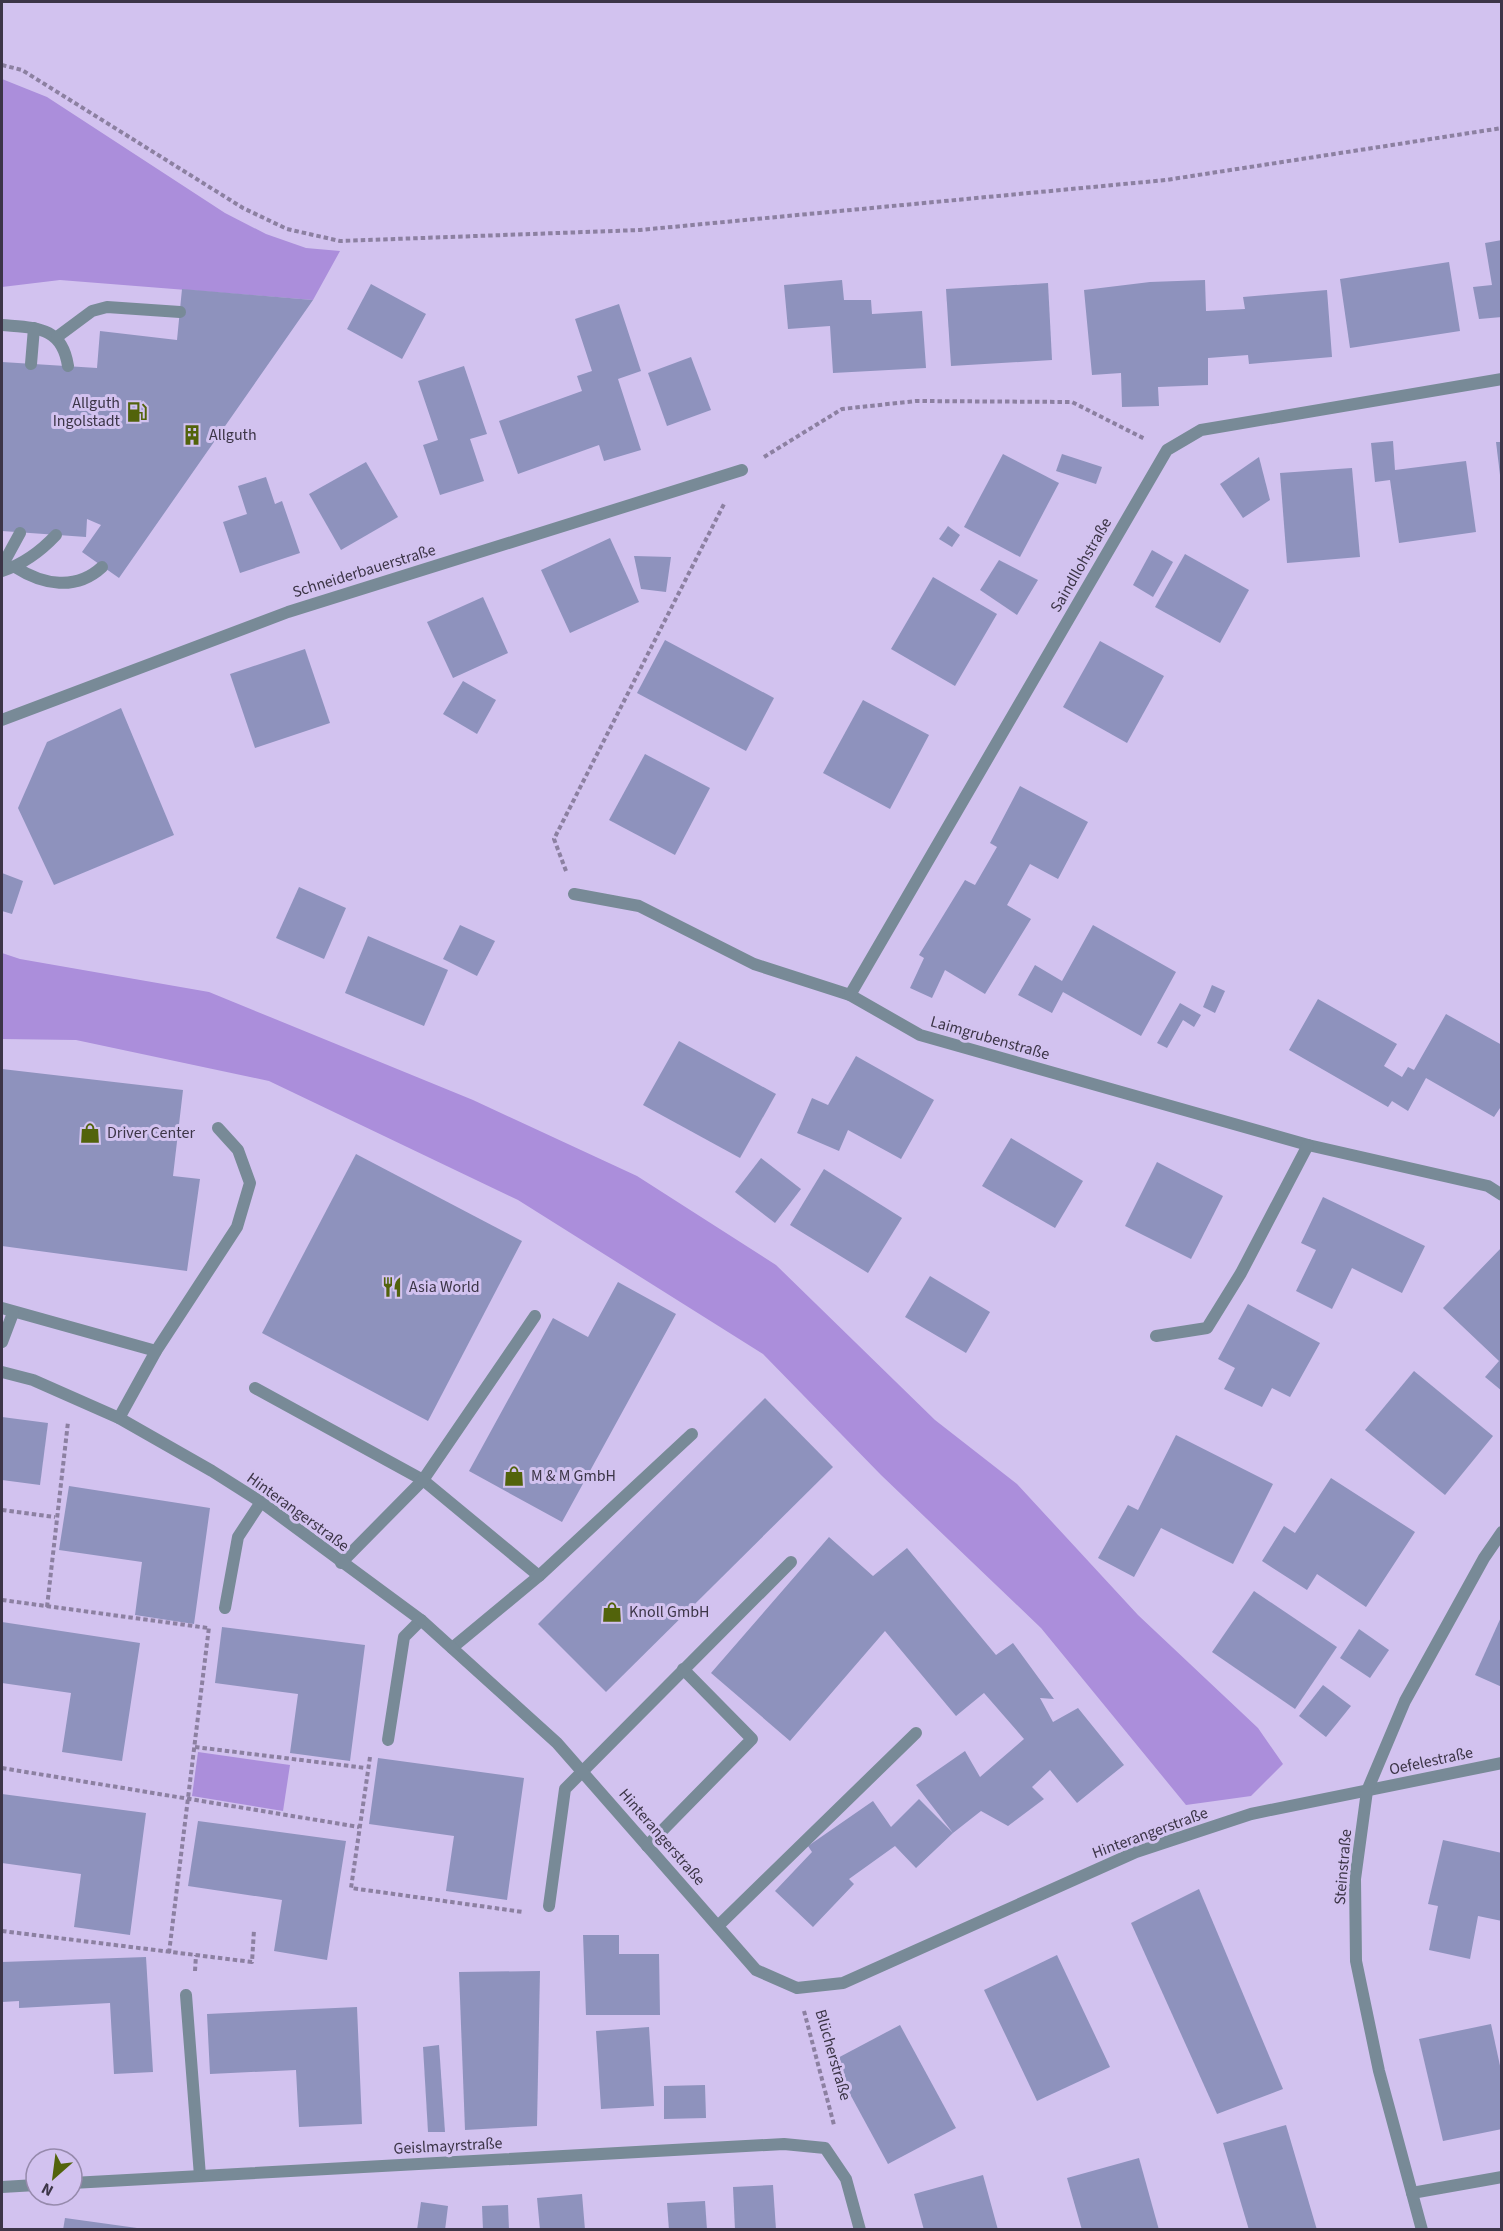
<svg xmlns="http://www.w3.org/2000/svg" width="1503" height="2231" viewBox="0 0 1503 2231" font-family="'Source Sans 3',sans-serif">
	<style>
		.green { fill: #ab8edb }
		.building { fill: #8e92bd }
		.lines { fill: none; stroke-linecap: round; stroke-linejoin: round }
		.path { stroke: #8c80a1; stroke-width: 4; stroke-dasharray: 4.5 3; stroke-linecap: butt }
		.lane { stroke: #788a97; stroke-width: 12 }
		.street { stroke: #788a97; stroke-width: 12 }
		.labels { text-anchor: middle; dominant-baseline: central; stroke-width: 6; stroke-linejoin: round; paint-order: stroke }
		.poi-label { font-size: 16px; fill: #3c3547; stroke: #d2c2ef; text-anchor: start }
		.street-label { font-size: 16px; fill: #3c3547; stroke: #d2c2ef }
	</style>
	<rect width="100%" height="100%" fill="#d2c2ef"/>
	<!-- green -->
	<g class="green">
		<polygon points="2,79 47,97 225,213 266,234 306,248 340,251 313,300 60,280 2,287"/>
		<polygon points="2,953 20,959 209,992 473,1100 637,1176 776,1265 935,1420 1017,1484 1138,1615 1258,1728 1283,1764 1251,1796 1186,1805 1041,1628 881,1475 763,1354 518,1200 269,1081 76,1040 2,1039"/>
		<polygon points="198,1752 290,1765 283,1811 192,1796"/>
	</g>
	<!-- building -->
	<g class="building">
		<polygon points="1502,240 1502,317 1479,319 1473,287 1492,285 1485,243"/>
		<polygon points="1449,262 1460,331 1350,348 1340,279"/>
		<polygon points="842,280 844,300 871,300 872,314 922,311 926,368 833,373 830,326 788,329 784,285"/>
		<polygon points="1205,280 1206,311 1245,309 1243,297 1327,290 1332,357 1249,364 1248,355 1208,358 1208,385 1158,387 1159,406 1122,407 1121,373 1092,375 1084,290 1150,282"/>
		<polygon points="1048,283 1052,360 951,366 946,289"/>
		<polygon points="371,284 426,314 402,359 347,329"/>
		<polygon points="182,289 313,300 119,578 82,552 101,525 87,519 86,537 2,531 2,362 97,368 100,331 177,340"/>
		<polygon points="619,304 641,371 618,379 641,450 604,461 599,445 518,474 499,421 582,391 577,376 592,371 575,319"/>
		<polygon points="691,357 711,410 667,426 648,373"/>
		<polygon points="464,366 487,434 470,439 484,481 440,495 423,445 438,440 418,381"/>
		<polygon points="1393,441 1395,470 1466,461 1476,532 1399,543 1390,480 1375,482 1371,443"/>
		<polygon points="1496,442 1502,442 1502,475 1500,475"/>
		<polygon points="1003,454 1059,483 1020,557 964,527"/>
		<polygon points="1062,454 1102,467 1096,484 1056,471"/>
		<polygon points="1259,457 1270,500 1243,518 1220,484"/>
		<polygon points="366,462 398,517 341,550 309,494"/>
		<polygon points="1352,468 1360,557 1287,563 1280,473"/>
		<polygon points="266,477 275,504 282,501 300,553 240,573 223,522 247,514 238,486"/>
		<polygon points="948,526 960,535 952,547 939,539"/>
		<polygon points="610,538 639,602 570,633 541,570"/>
		<polygon points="1152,550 1173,562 1153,597 1133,585"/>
		<polygon points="1185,554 1249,590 1220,643 1155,607"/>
		<polygon points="634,556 671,557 666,592 641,589"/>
		<polygon points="999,560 1038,580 1017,615 980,590"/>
		<polygon points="933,577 997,614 955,686 891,649"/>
		<polygon points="483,597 508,653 453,678 427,622"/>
		<polygon points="665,640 774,698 746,751 637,693"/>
		<polygon points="1100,641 1164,676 1127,743 1063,707"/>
		<polygon points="305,649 330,723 255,748 230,674"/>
		<polygon points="463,681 496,700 477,734 443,714"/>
		<polygon points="863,700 929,735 890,809 823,773"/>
		<polygon points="121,708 174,835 54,885 18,808 47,742"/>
		<polygon points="645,754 710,788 675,855 609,820"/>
		<polygon points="1020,786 1088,822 1058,879 1030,864 1007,905 1031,919 985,994 945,970 932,998 910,988 924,958 919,955 965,880 975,885 997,847 990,843"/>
		<polygon points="2,873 23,881 12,914 2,911"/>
		<polygon points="299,887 346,908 324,959 276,938"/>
		<polygon points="460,925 495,941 477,976 443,959"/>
		<polygon points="1093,925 1176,972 1141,1036 1063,992 1052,1013 1018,995 1035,965 1062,981"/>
		<polygon points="368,936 448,970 424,1026 345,993"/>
		<polygon points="1212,985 1225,991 1215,1013 1203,1007"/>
		<polygon points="1318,999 1397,1044 1384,1066 1402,1077 1408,1067 1414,1070 1446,1014 1502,1045 1502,1105 1494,1117 1426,1078 1408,1111 1392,1101 1388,1107 1289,1050"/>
		<polygon points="1180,1003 1201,1015 1194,1027 1183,1020 1167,1048 1157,1043"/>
		<polygon points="679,1041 776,1094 740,1158 643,1105"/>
		<polygon points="856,1056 934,1100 901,1159 848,1130 839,1151 797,1133 812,1098 828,1105"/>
		<polygon points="2,1069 183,1090 173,1176 200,1179 187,1271 2,1246"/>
		<polygon points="1011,1138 1083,1181 1055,1228 982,1186"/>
		<polygon points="356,1154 522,1241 428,1421 262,1333"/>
		<polygon points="761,1158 801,1189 775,1223 735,1192"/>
		<polygon points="1157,1162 1223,1196 1191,1259 1125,1226"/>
		<polygon points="824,1169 902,1218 868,1273 790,1225"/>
		<polygon points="1323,1197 1425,1246 1402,1293 1352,1268 1332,1309 1296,1291 1316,1250 1301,1243"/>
		<polygon points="1502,1247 1502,1391 1485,1377 1499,1361 1443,1308"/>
		<polygon points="930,1276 990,1312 966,1353 905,1317"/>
		<polygon points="618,1282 676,1314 562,1522 469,1471 553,1318 588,1337"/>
		<polygon points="1248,1304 1320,1343 1290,1397 1272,1388 1262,1407 1224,1389 1235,1368 1218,1359"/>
		<polygon points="1414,1371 1493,1436 1445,1495 1365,1430"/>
		<polygon points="765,1398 833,1467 606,1692 538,1624"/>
		<polygon points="2,1417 48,1423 40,1485 2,1480"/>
		<polygon points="1176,1435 1273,1484 1233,1564 1161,1528 1134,1577 1098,1558 1128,1505 1138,1510"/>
		<polygon points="1331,1478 1415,1532 1366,1607 1317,1574 1307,1590 1262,1561 1284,1526 1295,1533"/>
		<polygon points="69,1486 210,1508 194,1624 135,1615 142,1562 59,1550"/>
		<polygon points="829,1537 873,1576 907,1548 996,1655 1013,1643 1054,1699 1040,1698 1053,1722 1078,1708 1124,1765 1077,1803 1050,1770 1032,1787 1044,1799 1008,1826 981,1811 953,1833 916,1868 895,1846 849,1879 854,1884 813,1927 775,1891 812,1852 808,1846 873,1801 891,1827 919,1799 953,1833 916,1785 965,1751 980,1777 1024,1739 984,1693 956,1716 885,1631 790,1741 711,1673"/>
		<polygon points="1254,1591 1337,1647 1295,1709 1212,1652"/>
		<polygon points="1502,1615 1502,1687 1475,1675"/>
		<polygon points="2,1622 140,1643 122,1761 62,1752 71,1693 2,1683"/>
		<polygon points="222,1627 365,1645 350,1761 290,1753 298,1694 215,1683"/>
		<polygon points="1359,1629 1389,1650 1370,1678 1340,1658"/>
		<polygon points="1323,1685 1351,1706 1326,1737 1299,1716"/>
		<polygon points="378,1758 524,1778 507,1900 446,1891 454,1836 369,1824"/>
		<polygon points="2,1794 146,1813 130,1935 74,1927 81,1874 2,1863"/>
		<polygon points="198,1821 346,1841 327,1960 274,1951 282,1900 188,1886"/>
		<polygon points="1443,1840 1502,1853 1502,1921 1478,1916 1470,1959 1429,1950 1438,1906 1428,1904"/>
		<polygon points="1199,1889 1283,2089 1217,2114 1131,1923"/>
		<polygon points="583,1935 619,1935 619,1954 659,1954 660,2015 586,2015"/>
		<polygon points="1057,1955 1110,2067 1037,2101 984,1990"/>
		<polygon points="146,1957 153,2072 114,2074 110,2003 19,2008 19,2001 2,2002 2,1962"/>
		<polygon points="540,1971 537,2126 465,2130 459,1972"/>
		<polygon points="357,2007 362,2124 299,2127 296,2070 210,2074 207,2014"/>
		<polygon points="1491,2024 1502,2075 1502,2129 1443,2141 1419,2039"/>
		<polygon points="900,2025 956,2128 888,2164 832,2061"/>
		<polygon points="649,2027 654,2106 601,2109 596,2031"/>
		<polygon points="439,2045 445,2132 428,2132 423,2047"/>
		<polygon points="705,2085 706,2118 664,2119 664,2086"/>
		<polygon points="1286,2125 1317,2230 1249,2230 1223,2143"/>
		<polygon points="1139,2158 1159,2230 1082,2230 1067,2178"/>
		<polygon points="983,2175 998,2230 924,2230 914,2194"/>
		<polygon points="773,2185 776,2230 735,2230 733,2187"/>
		<polygon points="582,2194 585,2230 540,2230 537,2198"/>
		<polygon points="705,2201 707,2230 669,2230 667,2203"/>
		<polygon points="421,2202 448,2206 445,2230 417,2230"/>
		<polygon points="508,2205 509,2230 483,2230 482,2206"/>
		<polygon points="65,2218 137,2228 137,2230 63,2230"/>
	</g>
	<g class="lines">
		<!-- path -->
		<g class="path">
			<polyline points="2,65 22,70 243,208 287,229 340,241 640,230 1166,180 1502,128"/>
			<polyline points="764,457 842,409 916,401 1072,402 1145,439"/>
			<polyline points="566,871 554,839 725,502"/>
			<polyline points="2,1510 55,1517"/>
			<polyline points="2,1600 208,1628"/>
			<polyline points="47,1607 68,1422"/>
			<polyline points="195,1747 366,1768"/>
			<polyline points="370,1757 351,1888 523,1912"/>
			<polyline points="2,1768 359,1827"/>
			<polyline points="2,1931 252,1962 254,1930"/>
			<polyline points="169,1953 209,1627"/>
			<polyline points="195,1971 196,1955"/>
			<polyline points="804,2011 834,2125"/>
		</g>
		<!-- lane -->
		<g class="lane">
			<path d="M2,325C36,328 62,326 68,366"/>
			<polyline points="57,337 92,311 107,307 180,312"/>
			<polyline points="31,364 34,328"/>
			<polyline points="2,566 20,533"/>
			<path d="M15,567C43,585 76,591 102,567"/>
			<path d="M2,571C24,564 40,552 56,535"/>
			<polyline points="2,1308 156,1351"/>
			<polyline points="2,1342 13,1313"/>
			<polyline points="255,1388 423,1480 539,1576"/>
			<polyline points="119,1418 156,1351 237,1227 250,1183 238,1150 218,1128"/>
			<polyline points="341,1563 423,1480 535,1316"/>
			<polyline points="225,1608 238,1537 261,1502"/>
			<polyline points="452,1648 539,1576 692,1434"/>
			<polyline points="388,1740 404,1637 421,1620"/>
			<polyline points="647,1846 752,1739 683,1669"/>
			<polyline points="549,1906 565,1789 791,1562"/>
			<polyline points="718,1926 916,1733"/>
			<polyline points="186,1995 200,2176"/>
		</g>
		<!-- street -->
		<g class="street">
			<polyline points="2,720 288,612 742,470"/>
			<polyline points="574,894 639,906 754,964 850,995 920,1035 1308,1145 1488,1186 1502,1195"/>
			<polyline points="850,995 1167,450 1201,430 1502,379"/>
			<polyline points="1156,1336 1207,1328 1241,1273 1308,1145"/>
			<polyline points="2,1372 33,1380 119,1418 212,1471 261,1502 421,1620 557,1743 756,1970 797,1988 843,1983 1136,1852 1251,1814 1502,1763"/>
			<polyline points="72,2183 784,2144 825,2148 846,2179 860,2230"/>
			<polyline points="2,2187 36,2185"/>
			<polyline points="1412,2193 1502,2177"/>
			<polyline points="1422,2230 1379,2071 1356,1961 1355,1879 1367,1791 1405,1701 1484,1558 1502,1532"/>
		</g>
	</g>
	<!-- icons -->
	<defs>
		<g id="fuel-bare" transform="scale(1.62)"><path d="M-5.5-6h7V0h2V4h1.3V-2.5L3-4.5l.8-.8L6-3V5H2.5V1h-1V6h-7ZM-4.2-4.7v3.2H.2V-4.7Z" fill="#52630b" stroke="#d2c2ef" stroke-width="2.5" paint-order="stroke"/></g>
		<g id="building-bare" transform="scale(1.62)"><path d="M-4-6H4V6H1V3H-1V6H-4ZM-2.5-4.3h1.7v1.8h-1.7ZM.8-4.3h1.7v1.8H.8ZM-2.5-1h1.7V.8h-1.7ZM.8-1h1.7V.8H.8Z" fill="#52630b" stroke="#d2c2ef" stroke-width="2.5" paint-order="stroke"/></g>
		<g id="shop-bare" transform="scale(1.62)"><path d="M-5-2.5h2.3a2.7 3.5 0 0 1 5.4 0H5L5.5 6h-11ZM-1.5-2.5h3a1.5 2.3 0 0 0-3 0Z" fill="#52630b" stroke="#d2c2ef" stroke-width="2.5" paint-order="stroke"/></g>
		<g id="restaurant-bare" transform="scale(1.62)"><path d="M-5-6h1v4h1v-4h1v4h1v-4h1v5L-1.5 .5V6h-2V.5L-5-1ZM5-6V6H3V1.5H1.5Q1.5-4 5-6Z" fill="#52630b" stroke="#d2c2ef" stroke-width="2.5" paint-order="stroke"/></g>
	</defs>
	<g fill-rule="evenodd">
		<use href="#fuel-bare" x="137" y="412"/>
		<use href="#building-bare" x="192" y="435"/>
		<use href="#shop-bare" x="90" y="1133"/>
		<use href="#restaurant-bare" x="392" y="1287"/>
		<use href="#shop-bare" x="514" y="1476"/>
		<use href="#shop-bare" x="612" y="1612"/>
	</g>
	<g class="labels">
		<!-- poi labels -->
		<g class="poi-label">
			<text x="120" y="403" text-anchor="end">Allguth<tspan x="120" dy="18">Ingolstadt</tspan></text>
			<text x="209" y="435">Allguth</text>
			<text x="107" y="1133">Driver Center</text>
			<text x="409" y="1287">Asia World</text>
			<text x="531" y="1476">M &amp; M GmbH</text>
			<text x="629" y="1612">Knoll GmbH</text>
		</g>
		<!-- street labels -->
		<g class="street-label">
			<text transform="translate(1081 565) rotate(-60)">Saindllohstraße</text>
			<text transform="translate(364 571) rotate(-17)">Schneiderbauerstraße</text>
			<text transform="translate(990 1038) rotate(16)">Laimgrubenstraße</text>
			<text transform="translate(298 1512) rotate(36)">Hinterangerstraße</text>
			<text transform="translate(1431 1761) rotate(-12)">Oefelestraße</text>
			<text transform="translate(1150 1833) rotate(-20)">Hinterangerstraße</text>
			<text transform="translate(662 1837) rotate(49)">Hinterangerstraße</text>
			<text transform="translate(1343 1867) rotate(-85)">Steinstraße</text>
			<text transform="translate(833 2055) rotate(74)">Blücherstraße</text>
			<text transform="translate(448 2146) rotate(-3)">Geislmayrstraße</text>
		</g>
	</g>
	<!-- border -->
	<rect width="1503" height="2231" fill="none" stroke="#3c3547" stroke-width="6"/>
	<!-- north arrow -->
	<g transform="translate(54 2177) rotate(208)"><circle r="28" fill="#d2c2ef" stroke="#968aac" stroke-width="1.5"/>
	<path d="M0-4.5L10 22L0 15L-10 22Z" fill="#52630b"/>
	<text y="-9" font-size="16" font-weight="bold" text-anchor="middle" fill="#3c3547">N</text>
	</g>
</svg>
